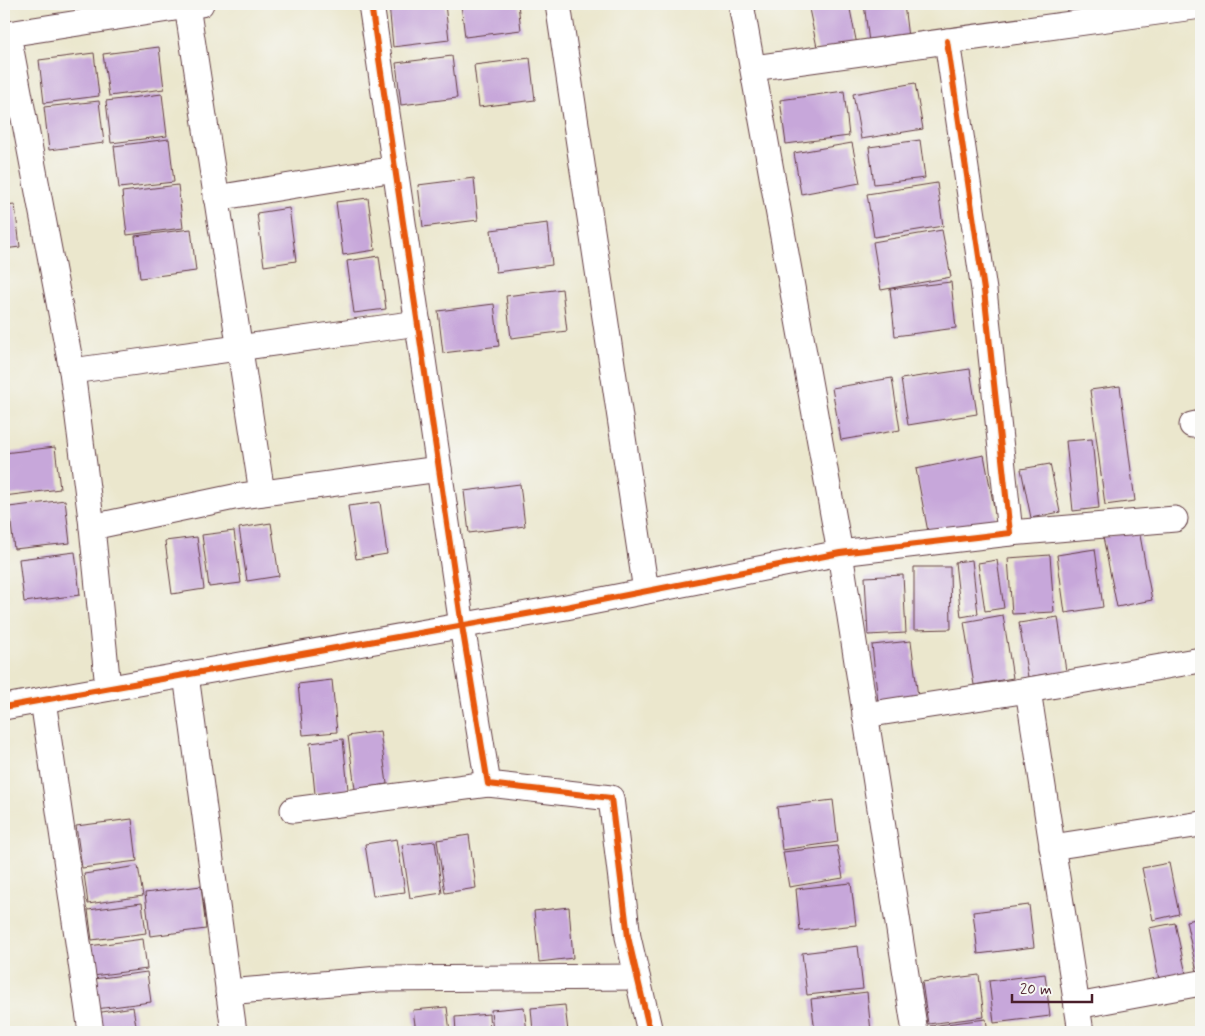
<svg xmlns="http://www.w3.org/2000/svg" width="1205" height="1036" viewBox="0 0 1205 1036" font-family="Mynerve,sans-serif">
	<style>
		.building { fill: #c7a7da }
		.lines { fill: none; stroke-linecap: round; stroke-linejoin: round }
		.minor-casing { stroke: #623d43; stroke-width: 27 }
		.minor { stroke: #fff; stroke-width: 25 }
		.cycleway-casing { stroke: #f6f6f2; stroke-width: 9 }
		.cycleway { stroke: #e8590c; stroke-width: 6 }
	</style>
	<rect width="100%" height="100%" fill="#f6f6f2"/>
	<filter id="ink" filterUnits="userSpaceOnUse"><feTurbulence type="fractalNoise" baseFrequency=".02" numOctaves="2"/><feDisplacementMap in="SourceGraphic" scale="10" xChannelSelector="R" yChannelSelector="G"/><feConvolveMatrix kernelMatrix="1 2 1 2 8 2 1 2 1" color-interpolation-filters="sRGB"/></filter>
	<filter id="wash" filterUnits="userSpaceOnUse"><feTurbulence type="fractalNoise" baseFrequency=".0096" numOctaves="4" result="noise"/><feDisplacementMap in="SourceGraphic" scale="20" xChannelSelector="R" yChannelSelector="G"/><feGaussianBlur stdDeviation="1.12" result="paint"/><feColorMatrix in="noise" values="0 0 0 0 0 0 0 0 0 0 0 0 0 0 0 0 0 1.4 0 .05"/><feComposite in="paint" operator="in"/></filter>
	<g filter="url(#wash)">
		<rect width="100%" height="100%" fill="#ebe7cd"/>
		<g id="blocks">
			<!-- building -->
			<g class="building">
				<polygon points="389,4 445,4 449,40 393,47"/>
				<polygon points="461,4 518,4 521,30 465,37"/>
				<polygon points="808,4 849,4 857,45 818,52"/>
				<polygon points="864,4 904,4 908,38 869,42"/>
				<polygon points="159,47 164,89 109,96 103,54"/>
				<polygon points="94,53 99,96 44,103 39,60"/>
				<polygon points="452,56 457,98 401,105 396,63"/>
				<polygon points="530,58 535,100 479,107 474,65"/>
				<polygon points="915,83 923,129 861,139 853,94"/>
				<polygon points="844,91 849,136 786,144 780,100"/>
				<polygon points="162,94 167,136 111,143 106,101"/>
				<polygon points="99,101 104,143 49,150 44,107"/>
				<polygon points="169,139 174,182 119,188 114,146"/>
				<polygon points="920,140 925,178 874,184 869,147"/>
				<polygon points="852,143 860,183 801,194 794,153"/>
				<polygon points="474,178 478,220 423,227 418,185"/>
				<polygon points="937,183 943,226 874,237 867,194"/>
				<polygon points="178,185 183,228 127,235 122,192"/>
				<polygon points="368,198 375,250 343,255 336,202"/>
				<polygon points="15,205 20,247 4,249 4,206"/>
				<polygon points="289,208 296,261 264,266 257,213"/>
				<polygon points="548,223 552,265 496,272 491,230"/>
				<polygon points="191,229 196,271 140,278 135,236"/>
				<polygon points="942,230 951,277 881,290 873,242"/>
				<polygon points="379,256 386,309 354,313 347,261"/>
				<polygon points="951,282 956,328 895,336 890,289"/>
				<polygon points="562,289 567,331 511,338 506,296"/>
				<polygon points="494,304 499,346 443,353 438,311"/>
				<polygon points="970,369 977,414 908,425 901,379"/>
				<polygon points="892,378 900,430 841,440 832,388"/>
				<polygon points="1120,386 1135,501 1105,505 1090,390"/>
				<polygon points="1092,439 1099,508 1073,511 1066,441"/>
				<polygon points="55,447 60,489 4,496 4,453"/>
				<polygon points="984,455 997,523 929,537 916,469"/>
				<polygon points="1050,464 1060,512 1031,518 1021,469"/>
				<polygon points="520,484 525,526 469,533 464,491"/>
				<polygon points="65,500 70,543 14,549 9,507"/>
				<polygon points="380,502 387,554 356,559 348,506"/>
				<polygon points="271,523 279,576 247,581 239,528"/>
				<polygon points="1139,530 1152,600 1117,607 1103,537"/>
				<polygon points="234,531 241,583 209,587 202,535"/>
				<polygon points="197,537 204,589 172,594 165,541"/>
				<polygon points="1095,549 1103,607 1065,613 1057,555"/>
				<polygon points="75,552 80,595 24,602 19,559"/>
				<polygon points="1050,555 1054,612 1012,614 1008,558"/>
				<polygon points="972,560 978,614 961,617 955,562"/>
				<polygon points="997,560 1004,608 985,611 978,563"/>
				<polygon points="914,567 950,567 951,629 914,630"/>
				<polygon points="903,575 906,633 868,635 865,577"/>
				<polygon points="1003,615 1013,678 974,685 964,622"/>
				<polygon points="1058,617 1066,671 1028,677 1019,623"/>
				<polygon points="911,641 918,697 878,702 872,645"/>
				<polygon points="332,680 337,732 303,735 298,684"/>
				<polygon points="380,731 387,784 355,789 348,736"/>
				<polygon points="343,739 348,790 315,794 310,743"/>
				<polygon points="833,800 838,842 782,850 777,807"/>
				<polygon points="132,819 137,861 82,868 76,826"/>
				<polygon points="469,835 476,888 445,893 437,840"/>
				<polygon points="397,839 405,892 373,896 365,844"/>
				<polygon points="435,841 442,893 410,898 402,845"/>
				<polygon points="837,846 843,878 789,887 783,852"/>
				<polygon points="1169,863 1179,914 1153,920 1142,868"/>
				<polygon points="138,866 143,896 88,904 84,874"/>
				<polygon points="851,883 856,925 800,931 796,889"/>
				<polygon points="201,886 206,929 150,936 145,893"/>
				<polygon points="142,903 146,933 92,940 88,910"/>
				<polygon points="1029,905 1034,947 978,954 973,912"/>
				<polygon points="569,907 573,958 539,962 534,911"/>
				<polygon points="1201,918 1201,972 1197,972 1186,921"/>
				<polygon points="1175,923 1186,974 1159,980 1149,928"/>
				<polygon points="143,939 147,969 93,976 89,946"/>
				<polygon points="858,946 863,989 807,995 802,953"/>
				<polygon points="147,972 151,1002 96,1009 93,979"/>
				<polygon points="1045,974 1050,1016 994,1023 989,981"/>
				<polygon points="979,975 984,1017 928,1024 922,982"/>
				<polygon points="867,992 871,1032 815,1032 811,999"/>
				<polygon points="565,1005 568,1032 533,1032 531,1008"/>
				<polygon points="133,1007 137,1032 99,1032 96,1013"/>
				<polygon points="447,1007 450,1032 416,1032 413,1010"/>
				<polygon points="524,1007 527,1032 493,1032 491,1010"/>
				<polygon points="489,1014 490,1032 456,1032 455,1017"/>
				<polygon points="986,1019 988,1032 931,1032 930,1026"/>
			</g>
		</g>
	</g>
	<g filter="url(#ink)">
		<use href="#blocks" fill-opacity="0" stroke="#623d43" stroke-width="1"/>
		<g class="lines">
			<!-- minor casing -->
			<g class="minor-casing">
				<g id="minor">
					<polyline points="201,4 8,34 72,371 92,527 234,497 439,469"/>
					<polyline points="371,4 462,626 488,784 611,798 628,937 650,1032"/>
					<polyline points="558,4 646,591"/>
					<polyline points="741,4 840,553 915,1032"/>
					<polyline points="187,6 262,493"/>
					<polyline points="753,68 1201,6"/>
					<polyline points="216,198 395,169"/>
					<polyline points="72,371 418,323"/>
					<polyline points="1192,425 1201,423"/>
					<polyline points="92,527 108,688"/>
					<polyline points="1010,533 1175,519"/>
					<polyline points="186,675 234,1032"/>
					<polyline points="1028,690 1081,1032"/>
					<polyline points="43,700 91,1032"/>
					<polyline points="4,707 566,607 840,553 1010,533 984,290 947,41"/>
					<polyline points="865,715 1028,690 1201,660"/>
					<polyline points="293,810 488,784"/>
					<polyline points="1052,847 1201,824"/>
					<polyline points="228,992 379,979 637,977"/>
					<polyline points="1077,1006 1201,983"/>
				</g>
			</g>
			<!-- minor -->
			<use href="#minor" class="minor"/>
			<!-- cycleway casing -->
			<g class="cycleway-casing">
				<g id="cycleway">
					<polyline points="371,4 462,626 488,784 611,798 628,937 650,1032"/>
					<polyline points="4,707 566,607 840,553 1010,533 984,290 947,41"/>
				</g>
			</g>
			<!-- cycleway -->
			<use href="#cycleway" class="cycleway"/>
		</g>
	</g>
	<!-- margin -->
	<rect width="1205" height="1036" fill="none" stroke="#f6f6f2" stroke-width="20"/>
	<!-- scale -->
	<path d="M1012 994v8h80v-8" fill="none" stroke="#4a1f2b" stroke-width="2.5"/>
	<text x="1020" y="994" font-size="15" fill="#4a1f2b" stroke="#f6f6f2" stroke-width="4" paint-order="stroke">20 m</text>
</svg>
